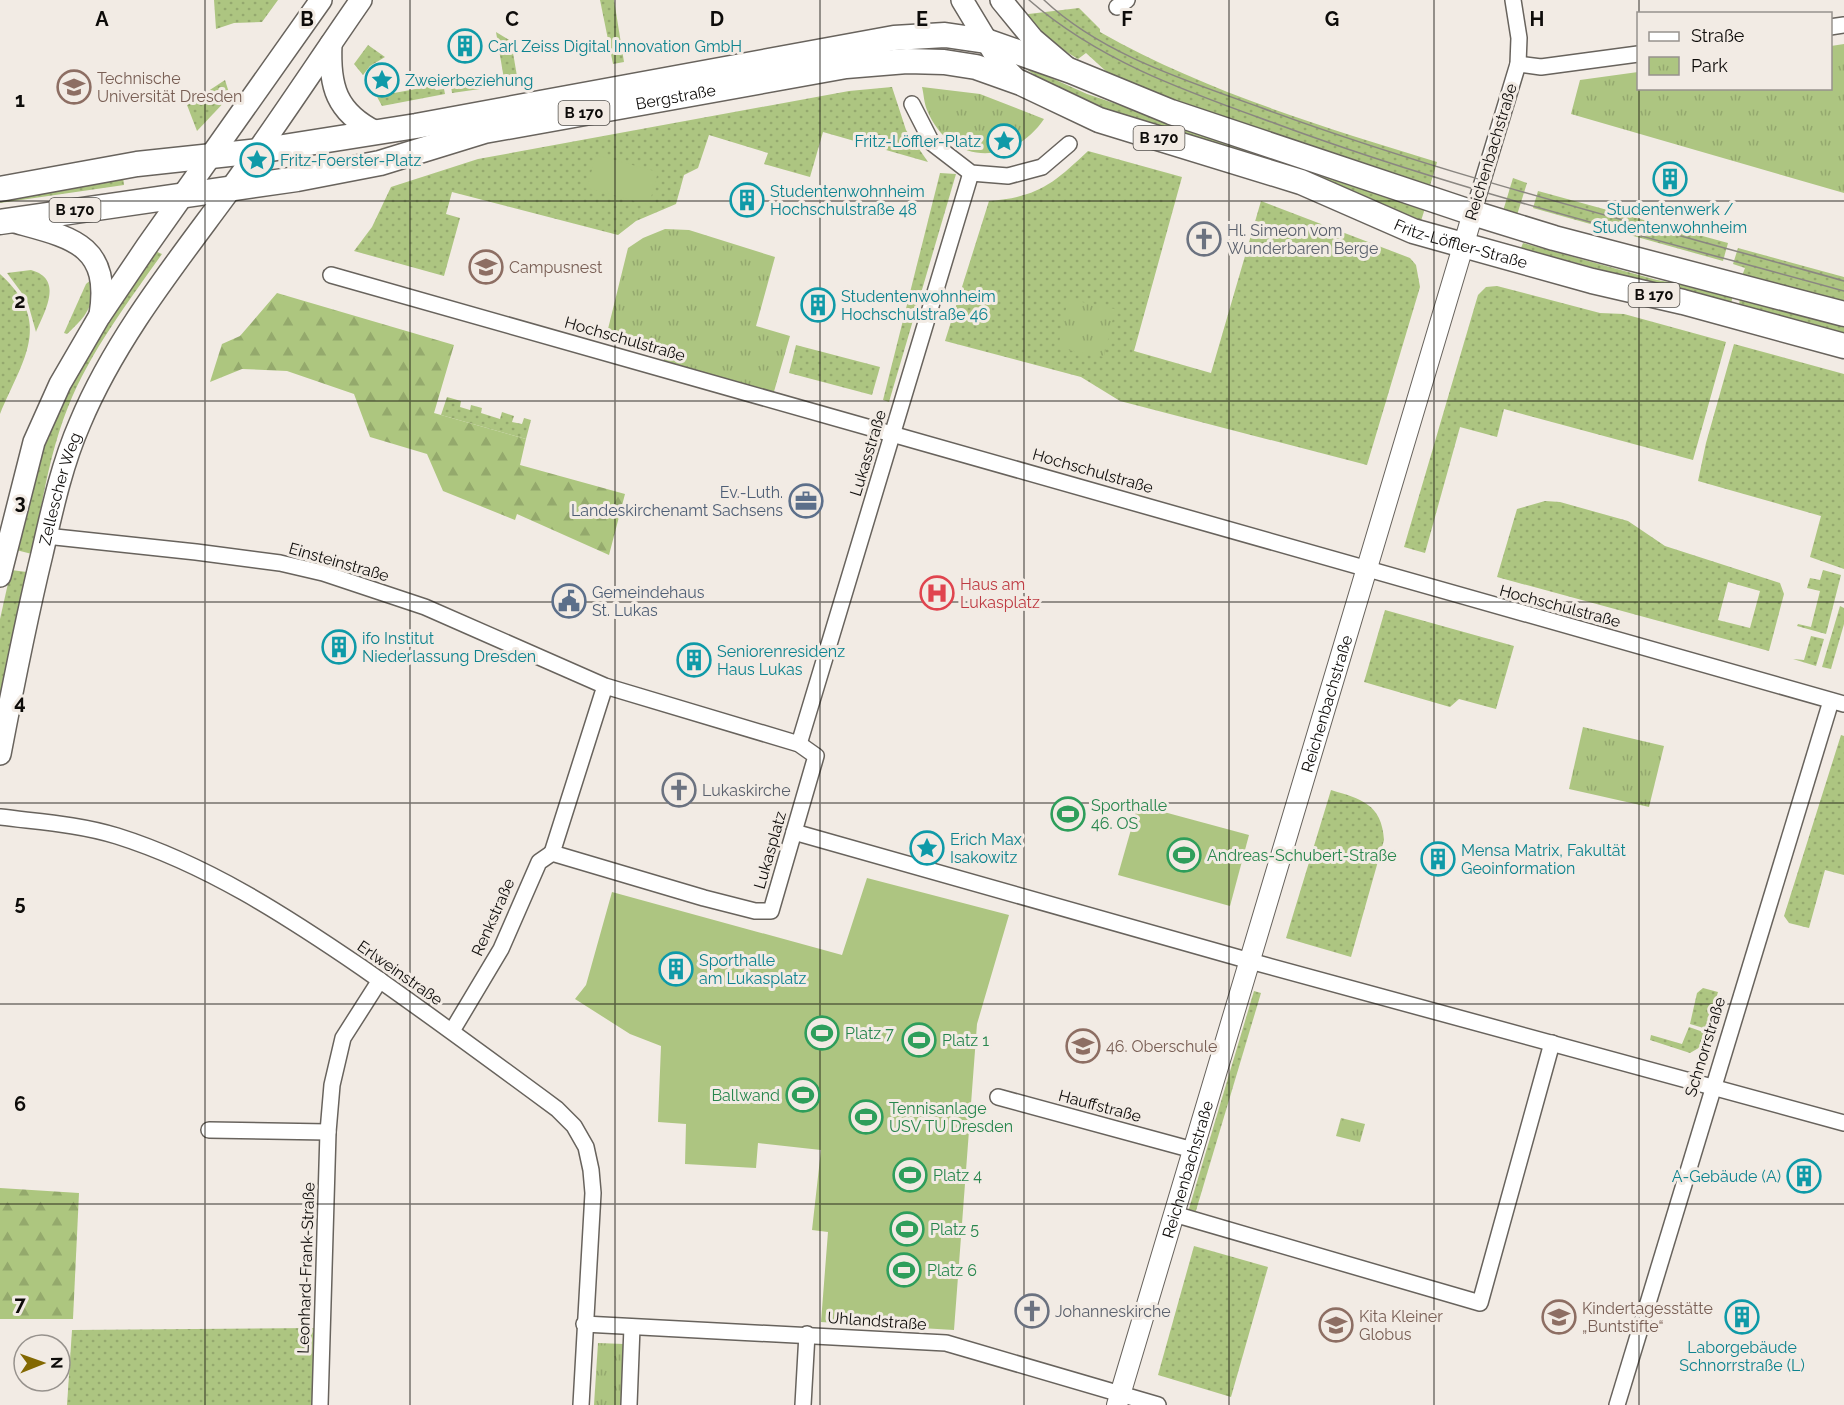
<svg xmlns="http://www.w3.org/2000/svg" width="1844" height="1405" viewBox="0 0 1844 1405" font-family="Raleway,sans-serif">
	<style>
		.grass { fill: url(#grass-dots); fill-rule: evenodd }
		.forest { fill: url(#forest-firs) }
		.park { fill: url(#park-tufts) }
		.pitch { fill: #adc581 }
		.lines { fill: none; stroke-linecap: round; stroke-linejoin: round }
		.minor-casing { stroke: #68635d; stroke-width: 18 }
		.tertiary-casing { stroke: #68635d; stroke-width: 22 }
		.secondary-casing { stroke: #68635d; stroke-width: 24 }
		.primary-casing { stroke: #68635d; stroke-width: 27 }
		.minor { stroke: #fff; stroke-width: 15 }
		.tertiary { stroke: #fff; stroke-width: 20 }
		.secondary { stroke: #fff; stroke-width: 21 }
		.primary { stroke: #fff; stroke-width: 24 }
		.tram { stroke: #8a8681; stroke-width: 1.5 }
		.grid { fill: none; stroke: #0e0c0a; stroke-width: 1.5; stroke-opacity: 0.55 }
		.labels { text-anchor: middle; dominant-baseline: central; stroke-width: 6; stroke-linejoin: round; paint-order: stroke }
		.shield { fill: #f2ebe4; stroke: #524f4b; stroke-width: 1.5 }
		.shield-label { font-size: 15px; font-weight: bold; fill: #0e0c0a }
		.culture-label { font-size: 16px; fill: #0d838f; stroke: #f2ebe4; text-anchor: start }
		.education-label { font-size: 16px; fill: #785e54; stroke: #f2ebe4; text-anchor: start }
		.street-label { font-size: 16px; fill: #0e0c0a; stroke: #f2ebe4 }
		.worship-label { font-size: 16px; fill: #5b616d; stroke: #f2ebe4; text-anchor: start }
		.service-label { font-size: 16px; fill: #4e5e75; stroke: #f2ebe4; text-anchor: end }
		.health-label { font-size: 16px; fill: #be3a42; stroke: #f2ebe4; text-anchor: start }
		.leisure-label { font-size: 16px; fill: #27864d; stroke: #f2ebe4; text-anchor: start }
		.grid-label { font-size: 20px; text-anchor: middle; font-weight: bold; fill: #0e0c0a; stroke: #f2ebe4; stroke-width: 6; stroke-linejoin: round; paint-order: stroke }
	</style>
	<defs>
		<pattern id="grass-dots" width="8" height="8" patternUnits="userSpaceOnUse" patternTransform="scale(1.5)"><rect width="8" height="8" fill="#adc581"/><path d="M2 2h.1M6 6h.1" fill="none" stroke="#94a86e" stroke-width="1.8" stroke-linecap="round"/></pattern>
		<pattern id="forest-firs" width="22" height="20" patternUnits="userSpaceOnUse" patternTransform="scale(1.5)"><rect width="22" height="20" fill="#adc67f"/><path d="M5 1l3.5 6h-7zM16 11l3.5 6h-7z" fill="#94a96c"/></pattern>
		<pattern id="park-tufts" width="24" height="20" patternUnits="userSpaceOnUse" patternTransform="scale(1.5)"><rect width="24" height="20" fill="#adc581"/><path d="M3 7l-1-3M5 7V3M7 7l1-3M15 17l-1-3M17 17v-4M19 17l1-3" fill="none" stroke="#94a86e"/></pattern>
	</defs>
	<rect width="100%" height="100%" fill="#f2ebe4"/>
	<!-- grass -->
	<g class="grass">
		<polygon points="214,0 278,0 262,22 234,23 216,29"/>
		<polygon points="600,0 614,0 624,62 613,64"/>
		<path d="M1079,8L1100,29V32C1206,92 1321,126 1437,162L1429,189L1200,110L1108,73L1086,53L1078,59L1047,40L1020,15Z"/>
		<polygon points="496,32 511,41 518,82 505,85"/>
		<polygon points="368,45 385,57 370,66 363,75 354,64"/>
		<path d="M1018,63L1087,94L1425,208L1421,221C1375,203 1332,181 1285,166C1195,137 1094,121 1018,63Z"/>
		<polygon points="389,65 394,93 432,86 436,90 444,89 445,94 382,106 369,82 380,75"/>
		<polygon points="500,75 501,86 452,93 451,86"/>
		<polygon points="225,80 230,96 197,131 187,105"/>
		<polygon points="892,87 906,130 928,162 823,132 810,177 764,164 768,153 709,135 698,168 684,175 676,204 636,221 618,235 452,192 446,214 460,218 444,276 354,251 372,227 391,187 478,159 849,91"/>
		<path d="M1088,151L1182,177L1134,351L1211,373L1261,201L1410,258L1416,265L1420,287L1367,465L1120,401L1081,377L945,341L989,201C1038,197 1053,184 1088,151Z"/>
		<polygon points="940,173 956,174 889,402 883,400"/>
		<polygon points="123,177 124,185 0,203 0,197"/>
		<polygon points="1513,178 1527,183 1517,215 1503,211"/>
		<polygon points="1538,191 1728,243 1723,261 1533,208"/>
		<polygon points="1523,243 1657,280 1733,293 1731,305 1521,248"/>
		<polygon points="1738,248 1844,277 1844,304 1742,276 1745,268 1733,264"/>
		<path d="M155,251L162,254C128,302 90,352 68,407C49,454 42,505 32,554L16,550C27,509 36,465 52,426C79,363 117,307 155,251Z"/>
		<path d="M31,270C64,279 45,311 36,332L27,300L7,273Z"/>
		<path d="M0,274C54,323 23,359 0,414Z"/>
		<path d="M93,278C93,308 88,314 67,334L64,333L86,284Z"/>
		<polygon points="1497,286 1600,313 1624,314 1726,342 1693,460 1504,409 1497,437 1460,427 1425,553 1404,547 1478,295 1486,287"/>
		<polygon points="1740,295 1844,324 1844,337 1739,308"/>
		<polygon points="1734,344 1844,374 1844,569 1810,557 1821,516 1698,481 1706,443"/>
		<polygon points="796,345 880,367 872,395 789,373"/>
		<polygon points="447,397 461,401 460,407 470,410 471,405 482,408 481,413 500,419 502,412 514,416 512,422 522,424 524,418 531,420 526,439 441,415"/>
		<path d="M1545,501L1560,502L1628,521L1665,546L1780,583L1784,594L1769,651L1497,577L1517,509ZM1728,582L1760,591L1750,628L1718,620Z"/>
		<polygon points="11,570 27,572 0,698 0,619"/>
		<polygon points="1823,570 1841,575 1826,634 1797,626 1798,624 1811,627 1820,591 1807,588 1810,578 1820,580"/>
		<polygon points="1840,606 1844,608 1844,624 1831,669 1822,667"/>
		<polygon points="1385,610 1514,646 1496,709 1459,699 1450,707 1364,682"/>
		<polygon points="1811,636 1824,639 1816,666 1793,659 1804,660"/>
		<polygon points="1841,735 1844,736 1844,875 1825,870 1809,928 1789,923 1784,916"/>
		<path d="M1331,790C1361,799 1382,804 1384,840L1351,957L1286,938Z"/>
		<polygon points="1703,988 1718,992 1707,1029 1690,1024 1697,993"/>
		<polygon points="1254,991 1261,993 1195,1214 1188,1212"/>
		<polygon points="1689,1027 1706,1033 1702,1046 1690,1053 1650,1040 1651,1035 1682,1044"/>
		<polygon points="1194,1246 1268,1267 1231,1397 1158,1375"/>
		<polygon points="314,1328 312,1405 67,1405 72,1330"/>
	</g>
	<!-- forest -->
	<g class="forest">
		<polygon points="277,293 454,345 434,413 526,439 520,465 625,494 609,555 517,514 515,520 443,491 427,454 370,437 354,394 287,371 242,369 210,382 222,344 240,336"/>
		<polygon points="0,1188 79,1193 73,1319 0,1319"/>
	</g>
	<!-- park -->
	<g class="park">
		<polygon points="1844,44 1844,193 1571,114 1580,80 1638,72 1638,88 1830,88 1831,46"/>
		<path d="M922,87L980,94L1044,119C1012,166 950,166 927,110C924,103 924,95 922,87Z"/>
		<polygon points="665,229 689,230 775,257 756,326 790,336 773,395 663,364 666,349 607,333 628,248 643,238"/>
		<polygon points="1068,299 1115,309 1104,357 1058,348"/>
		<polygon points="1583,727 1664,746 1649,807 1569,789"/>
		<polygon points="1341,1118 1365,1124 1360,1142 1336,1136"/>
		<polygon points="598,1343 624,1344 621,1405 594,1405"/>
	</g>
	<!-- pitch -->
	<g class="pitch">
		<polygon points="596,155 658,172 649,205 587,188"/>
		<polygon points="1138,805 1249,835 1230,906 1118,875"/>
		<polygon points="867,878 1009,915 977,1024 954,1330 821,1322 828,1232 812,1230 821,1150 758,1143 756,1168 685,1164 686,1124 658,1122 661,1046 630,1034 575,999 586,985 612,892 842,955"/>
	</g>
	<g class="lines">
		<!-- minor casing -->
		<g class="minor-casing">
			<g id="minor">
				<polyline points="1117,7 1127,0"/>
				<polyline points="1830,27 1844,25"/>
				<polyline points="1518,64 1541,67 1638,54"/>
				<polyline points="912,104 932,143 971,173 1008,176 1042,167 1069,144"/>
				<polyline points="1473,213 1518,64 1519,38 1513,0"/>
				<polyline points="331,275 1844,704"/>
				<polyline points="46,536 196,552 280,563 323,573 425,607 605,686 799,744 816,756 771,911 755,911 704,898 552,853 605,686"/>
				<polyline points="799,744 971,173"/>
				<path d="M0,817C39,822 78,824 117,836C206,864 285,915 361,967C427,1013 492,1061 557,1109L574,1126L586,1147L591,1170L593,1193L581,1405"/>
				<polyline points="794,832 1250,961 1844,1123"/>
				<polyline points="452,1031 501,949 539,862 552,853"/>
				<polyline points="998,1097 1193,1150"/>
				<polyline points="209,1130 328,1132"/>
				<polyline points="1174,1214 1480,1303 1552,1043"/>
				<polyline points="584,1324 946,1343 1158,1405"/>
				<polyline points="320,1405 328,1132 332,1085 343,1038 380,980"/>
				<polyline points="629,1405 632,1327"/>
				<polyline points="803,1405 807,1334"/>
				<polyline points="1617,1405 1831,701"/>
			</g>
		</g>
		<!-- tertiary casing -->
		<g class="tertiary-casing">
			<g id="tertiary">
				<path id="s1" d="M1117,1405L1473,213"/>
			</g>
		</g>
		<!-- secondary casing -->
		<g class="secondary-casing">
			<g id="secondary">
				<polyline points="962,0 1000,63 1020,83"/>
				<polyline points="1001,0 1033,39 1066,67"/>
				<path d="M331,44C329,86 336,112 376,132"/>
				<path d="M11,221C68,237 112,242 100,315"/>
				<polyline points="0,576 34,442 60,384 99,317 147,246 321,0"/>
				<path id="s2" d="M0,754C13,686 26,620 42,554C52,510 62,464 80,423C116,337 177,262 232,187C276,126 318,62 361,0"/>
			</g>
		</g>
		<!-- primary casing -->
		<g class="primary-casing">
			<g id="primary">
				<polyline points="0,189 137,164 258,151 416,126 894,38 945,35 986,41 1071,71 1171,112 1473,213 1554,238 1844,314"/>
				<path id="s3" d="M0,222L297,179L380,163L484,131L846,66L907,61L944,62L976,67L1021,83L1099,120L1301,182L1413,231L1592,281L1683,302L1844,346"/>
			</g>
		</g>
		<!-- minor -->
		<use href="#minor" class="minor"/>
		<!-- tertiary -->
		<use href="#tertiary" class="tertiary"/>
		<!-- secondary -->
		<use href="#secondary" class="secondary"/>
		<!-- primary -->
		<use href="#primary" class="primary"/>
		<!-- tram -->
		<g class="tram">
			<path d="M1029,0C1100,62 1188,92 1274,123C1460,192 1653,238 1844,291"/>
			<path d="M1044,0C1102,55 1188,81 1262,108C1452,178 1649,226 1844,281"/>
		</g>
	</g>
	<!-- grid -->
	<path class="grid" d="M205,0V1405M410,0V1405M615,0V1405M820,0V1405M1024,0V1405M1229,0V1405M1434,0V1405M1639,0V14M1639,88V1405M0,201H1844M0,401H1844M0,602H1844M0,803H1844M0,1004H1844M0,1204H1844"/>
	<!-- icons -->
	<defs>
		<g id="building-ring" transform="scale(1.725)"><circle r="9.5" fill="#f2ebe4" stroke="#0f9aa8" stroke-width="1.5"/><path d="M-4-6H4V6H1V3H-1V6H-4ZM-2.5-4.3h1.7v1.8h-1.7ZM.8-4.3h1.7v1.8H.8ZM-2.5-1h1.7V.8h-1.7ZM.8-1h1.7V.8H.8Z" fill="#0f9aa8"/></g>
		<g id="sight-ring" transform="scale(1.725)"><circle r="9.5" fill="#f2ebe4" stroke="#0f9aa8" stroke-width="1.5"/><path d="M0-6L1.8-2.2L6-1.7L2.9 1.2L3.7 5.4L0 3.3L-3.7 5.4L-2.9 1.2L-6-1.7L-1.8-2.2Z" fill="#0f9aa8"/></g>
		<g id="university-ring" transform="scale(1.725)"><circle r="9.5" fill="#f2ebe4" stroke="#8d6e63" stroke-width="1.5"/><path d="M0-5L7-2L0 1L-7-2ZM-4 1L0 2.5L4 1V4Q0 6-4 4Z" fill="#8d6e63"/></g>
		<g id="church-ring" transform="scale(1.725)"><circle r="9.5" fill="#f2ebe4" stroke="#6b7280" stroke-width="1.5"/><path d="M-1.2-6h2.4v3.5h3.3v2.4h-3.3V6h-2.4V-.1h-3.3v-2.4h3.3Z" fill="#6b7280"/></g>
		<g id="school-ring" transform="scale(1.725)"><circle r="9.5" fill="#f2ebe4" stroke="#8d6e63" stroke-width="1.5"/><path d="M0-5L7-2L0 1L-7-2ZM-4 1L0 2.5L4 1V4Q0 6-4 4Z" fill="#8d6e63"/></g>
		<g id="office-ring" transform="scale(1.725)"><circle r="9.5" fill="#f2ebe4" stroke="#5c6f8a" stroke-width="1.5"/><path d="M-6-3h4V-5.5h4V-3h4V5H-6ZM-1-4.5V-3h2v-1.5ZM-6 0V1H6V0Z" fill="#5c6f8a"/></g>
		<g id="hospital-ring" transform="scale(1.725)"><circle r="9.5" fill="#f2ebe4" stroke="#e0444e" stroke-width="1.5"/><path d="M-5-5h3v3.5h4V-5h3V5h-3V1.5h-4V5h-3Z" fill="#e0444e"/></g>
		<g id="civic-ring" transform="scale(1.725)"><circle r="9.5" fill="#f2ebe4" stroke="#5c6f8a" stroke-width="1.5"/><path d="M-.6-6.5H3V-4.5H.6V-3L4-1V1h2V6H-6V1h2V-1L-.6-3ZM-1.2 2.5V6h2.4V2.5Z" fill="#5c6f8a"/></g>
		<g id="stadium-ring" transform="scale(1.725)"><circle r="9.5" fill="#f2ebe4" stroke="#2e9e5b" stroke-width="1.5"/><path d="M0-5a6.5 5 0 1 0 0 10a6.5 5 0 1 0 0-10ZM-3.5-1.8h7v3.6h-7Z" fill="#2e9e5b"/></g>
	</defs>
	<g fill-rule="evenodd">
		<use href="#building-ring" x="465" y="46"/>
		<use href="#sight-ring" x="382" y="80"/>
		<use href="#university-ring" x="74" y="87"/>
		<use href="#sight-ring" x="1004" y="141"/>
		<use href="#sight-ring" x="257" y="160"/>
		<use href="#building-ring" x="1670" y="179"/>
		<use href="#building-ring" x="747" y="200"/>
		<use href="#church-ring" x="1204" y="239"/>
		<use href="#school-ring" x="486" y="267"/>
		<use href="#building-ring" x="818" y="305"/>
		<use href="#office-ring" x="806" y="501"/>
		<use href="#hospital-ring" x="937" y="593"/>
		<use href="#civic-ring" x="569" y="601"/>
		<use href="#building-ring" x="339" y="647"/>
		<use href="#building-ring" x="694" y="660"/>
		<use href="#church-ring" x="679" y="790"/>
		<use href="#stadium-ring" x="1068" y="814"/>
		<use href="#sight-ring" x="927" y="848"/>
		<use href="#stadium-ring" x="1184" y="855"/>
		<use href="#building-ring" x="1438" y="859"/>
		<use href="#building-ring" x="676" y="969"/>
		<use href="#stadium-ring" x="822" y="1033"/>
		<use href="#stadium-ring" x="919" y="1040"/>
		<use href="#school-ring" x="1083" y="1046"/>
		<use href="#stadium-ring" x="803" y="1095"/>
		<use href="#stadium-ring" x="866" y="1117"/>
		<use href="#stadium-ring" x="910" y="1175"/>
		<use href="#building-ring" x="1804" y="1176"/>
		<use href="#stadium-ring" x="907" y="1229"/>
		<use href="#stadium-ring" x="904" y="1270"/>
		<use href="#church-ring" x="1032" y="1311"/>
		<use href="#school-ring" x="1559" y="1317"/>
		<use href="#building-ring" x="1742" y="1317"/>
		<use href="#school-ring" x="1336" y="1325"/>
	</g>
	<g class="labels">
		<!-- shield labels -->
		<g class="shield">
			<rect x="558.5" y="101" width="51" height="24" rx="4.5"/>
			<rect x="1133.5" y="126" width="51" height="24" rx="4.5"/>
			<rect x="49.5" y="198" width="51" height="24" rx="4.5"/>
			<rect x="1628.5" y="283" width="51" height="24" rx="4.5"/>
		</g>
		<g class="shield-label">
			<text x="584" y="113">B 170</text>
			<text x="1159" y="138">B 170</text>
			<text x="75" y="210">B 170</text>
			<text x="1654" y="295">B 170</text>
		</g>
		<!-- culture labels -->
		<g class="culture-label">
			<text x="488" y="46">Carl Zeiss Digital Innovation GmbH</text>
			<text x="405" y="80">Zweierbeziehung</text>
			<text x="981" y="141" text-anchor="end">Fritz-Löffler-Platz</text>
			<text x="280" y="160">Fritz-Foerster-Platz</text>
			<text x="770" y="191">Studentenwohnheim<tspan x="770" dy="18">Hochschulstraße 48</tspan></text>
			<text x="1670" y="209" text-anchor="middle">Studentenwerk /<tspan x="1670" dy="18">Studentenwohnheim</tspan></text>
			<text x="841" y="296">Studentenwohnheim<tspan x="841" dy="18">Hochschulstraße 46</tspan></text>
			<text x="362" y="638">ifo Institut<tspan x="362" dy="18">Niederlassung Dresden</tspan></text>
			<text x="717" y="651">Seniorenresidenz<tspan x="717" dy="18">Haus Lukas</tspan></text>
			<text x="950" y="839">Erich Max<tspan x="950" dy="18">Isakowitz</tspan></text>
			<text x="1461" y="850">Mensa Matrix, Fakultät<tspan x="1461" dy="18">Geoinformation</tspan></text>
			<text x="699" y="960">Sporthalle<tspan x="699" dy="18">am Lukasplatz</tspan></text>
			<text x="1781" y="1176" text-anchor="end">A-Gebäude (A)</text>
			<text x="1742" y="1347" text-anchor="middle">Laborgebäude<tspan x="1742" dy="18">Schnorrstraße (L)</tspan></text>
		</g>
		<!-- education labels -->
		<g class="education-label">
			<text x="97" y="78">Technische<tspan x="97" dy="18">Universität Dresden</tspan></text>
			<text x="509" y="267">Campusnest</text>
			<text x="1106" y="1046">46. Oberschule</text>
			<text x="1582" y="1308">Kindertagesstätte<tspan x="1582" dy="18">„Buntstifte“</tspan></text>
			<text x="1359" y="1316">Kita Kleiner<tspan x="1359" dy="18">Globus</tspan></text>
		</g>
		<!-- street labels -->
		<g class="street-label">
			<text stroke="none"><textPath href="#s3" startOffset="688">Bergstraße</textPath></text>
			<text transform="translate(1491 152) rotate(-73)">Reichenbachstraße</text>
			<text stroke="none"><textPath href="#s3" startOffset="1509">Fritz-Löffler-Straße</textPath></text>
			<text transform="translate(625 339) rotate(16)">Hochschulstraße</text>
			<text transform="translate(868 453) rotate(-73)">Lukasstraße</text>
			<text transform="translate(1093 471) rotate(16)">Hochschulstraße</text>
			<text stroke="none"><textPath href="#s2" startOffset="272">Zellescher Weg</textPath></text>
			<text transform="translate(339 562) rotate(16)">Einsteinstraße</text>
			<text transform="translate(1560 606) rotate(15)">Hochschulstraße</text>
			<text stroke="none"><textPath href="#s1" startOffset="732">Reichenbachstraße</textPath></text>
			<text transform="translate(770 850) rotate(-74)">Lukasplatz</text>
			<text transform="translate(493 917) rotate(-66)">Renkstraße</text>
			<text transform="translate(400 973) rotate(35)">Erlweinstraße</text>
			<text transform="translate(1705 1047) rotate(-73)">Schnorrstraße</text>
			<text transform="translate(1100 1106) rotate(15)">Hauffstraße</text>
			<text stroke="none"><textPath href="#s1" startOffset="246">Reichenbachstraße</textPath></text>
			<text transform="translate(306 1268) rotate(-88)">Leonhard-Frank-Straße</text>
			<text transform="translate(877 1321) rotate(4)">Uhlandstraße</text>
		</g>
		<!-- worship labels -->
		<g class="worship-label">
			<text x="1227" y="230">Hl. Simeon vom<tspan x="1227" dy="18">Wunderbaren Berge</tspan></text>
			<text x="702" y="790">Lukaskirche</text>
			<text x="1055" y="1311">Johanneskirche</text>
		</g>
		<!-- service labels -->
		<g class="service-label">
			<text x="783" y="492">Ev.-Luth.<tspan x="783" dy="18">Landeskirchenamt Sachsens</tspan></text>
			<text x="592" y="592" text-anchor="start">Gemeindehaus<tspan x="592" dy="18">St. Lukas</tspan></text>
		</g>
		<!-- health labels -->
		<g class="health-label">
			<text x="960" y="584">Haus am<tspan x="960" dy="18">Lukasplatz</tspan></text>
		</g>
		<!-- leisure labels -->
		<g class="leisure-label">
			<text x="1091" y="805">Sporthalle<tspan x="1091" dy="18">46. OS</tspan></text>
			<text x="1207" y="855">Andreas-Schubert-Straße</text>
			<text x="845" y="1033">Platz 7</text>
			<text x="942" y="1040">Platz 1</text>
			<text x="780" y="1095" text-anchor="end">Ballwand</text>
			<text x="889" y="1108">Tennisanlage<tspan x="889" dy="18">USV TU Dresden</tspan></text>
			<text x="933" y="1175">Platz 4</text>
			<text x="930" y="1229">Platz 5</text>
			<text x="927" y="1270">Platz 6</text>
		</g>
	</g>
	<g class="grid-label">
		<text x="102" y="26">A</text>
		<text x="307" y="26">B</text>
		<text x="512" y="26">C</text>
		<text x="717" y="26">D</text>
		<text x="922" y="26">E</text>
		<text x="1127" y="26">F</text>
		<text x="1332" y="26">G</text>
		<text x="1537" y="26">H</text>
		<text x="20" y="107">1</text>
		<text x="20" y="308">2</text>
		<text x="20" y="509">3</text>
		<text x="20" y="709">4</text>
		<text x="20" y="910">5</text>
		<text x="20" y="1111">6</text>
		<text x="20" y="1311">7</text>
	</g>
	<!-- legend -->
	<rect x="1637" y="12" width="195" height="78" fill="#f2ebe4" stroke="#97928d" stroke-width="1.5"/>
	<rect x="1649" y="32" width="30" height="9" fill="#ffffff" stroke="#97928d" stroke-width="1.5"/>
	<text x="1691" y="42" font-size="18" fill="#0e0c0a">Straße</text>
	<rect x="1649" y="57" width="30" height="18" fill="url(#park-tufts)" stroke="#97928d" stroke-width="1.5"/>
	<text x="1691" y="72" font-size="18" fill="#0e0c0a">Park</text>
	<!-- north arrow -->
	<g transform="translate(42 1363) rotate(89)"><circle r="28" fill="#f2ebe4" stroke="#97928d" stroke-width="1.5"/>
	<path d="M0-4.5L10 22L0 15L-10 22Z" fill="#836801"/>
	<text y="-9" font-size="16" font-weight="bold" text-anchor="middle" fill="#0e0c0a">N</text>
	</g>
</svg>
